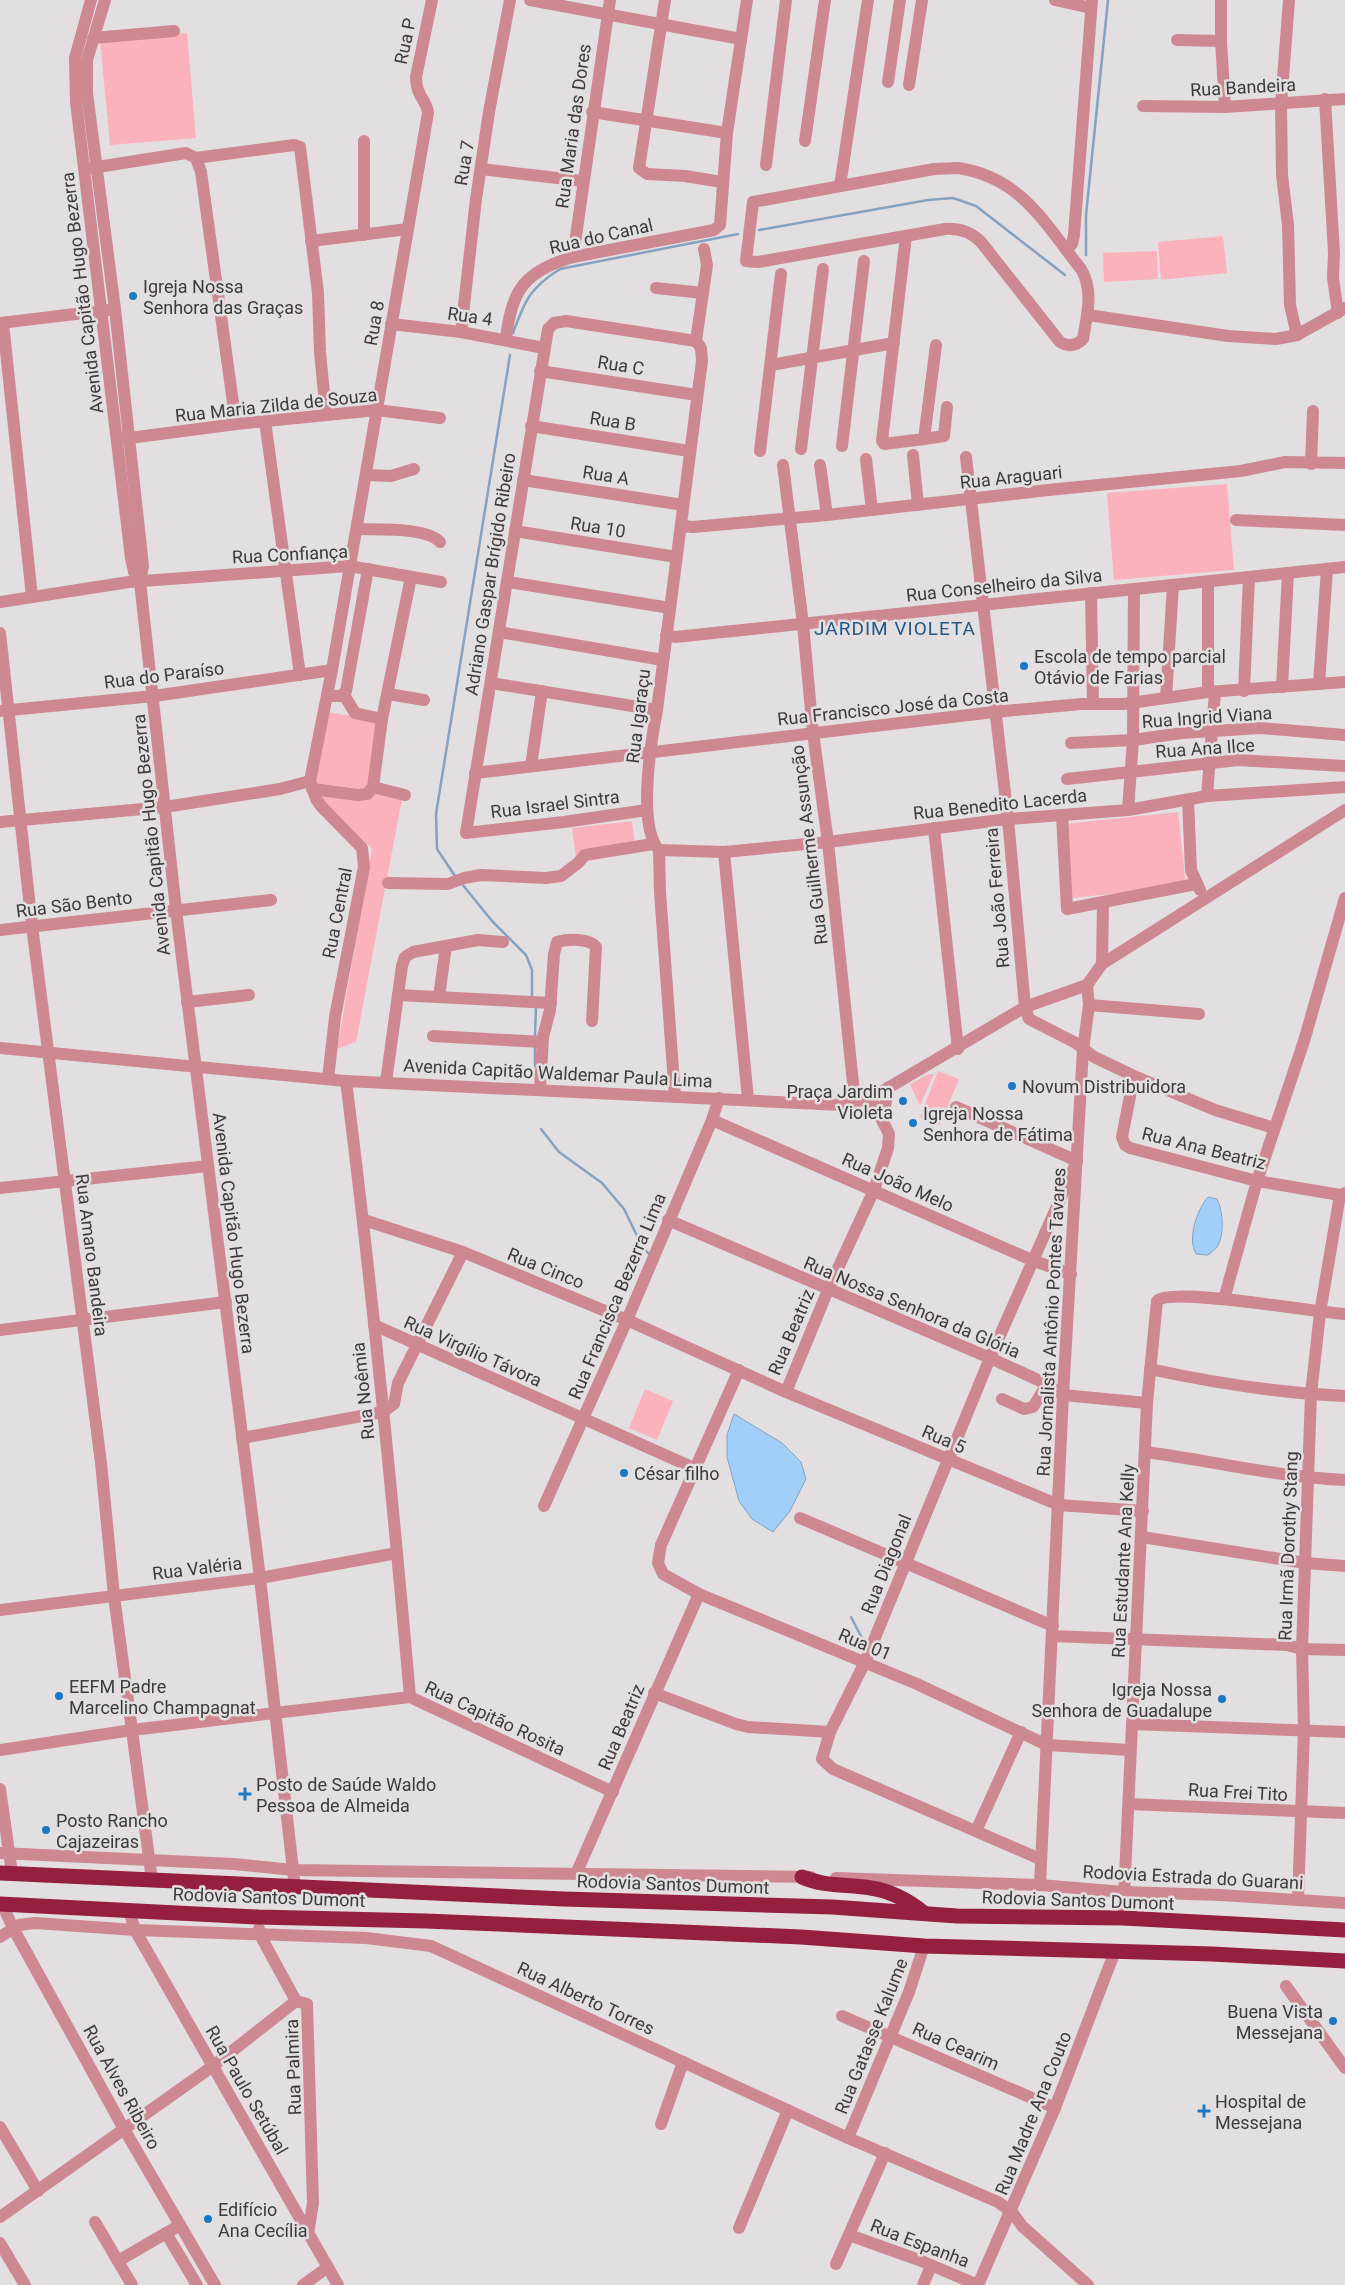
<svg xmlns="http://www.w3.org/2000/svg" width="1345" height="2285" viewBox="0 0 1345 2285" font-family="Roboto,sans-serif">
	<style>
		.green { fill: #fcb2bc }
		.water { fill: #a2cefa; stroke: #84a2c1 }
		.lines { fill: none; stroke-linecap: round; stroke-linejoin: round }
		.stream { stroke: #84a2c1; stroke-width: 2.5 }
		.minor { stroke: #cd8892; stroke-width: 12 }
		.highway { stroke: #941f3f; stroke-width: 15 }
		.poi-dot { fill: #1a79c5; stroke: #e3dfe0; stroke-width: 2 }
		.labels { text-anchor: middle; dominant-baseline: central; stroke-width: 5; stroke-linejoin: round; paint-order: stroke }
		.street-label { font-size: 18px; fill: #3d3b3b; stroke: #e3dfe0 }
		.poi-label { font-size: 18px; fill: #3d3b3b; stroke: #e3dfe0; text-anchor: start }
		.neighbourhood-label { font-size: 19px; letter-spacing: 1px; fill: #22598b; stroke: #e3dfe0 }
	</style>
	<rect width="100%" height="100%" fill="#e3dfe0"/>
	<!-- green -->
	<g class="green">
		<polygon points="187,33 196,138 110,145 100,40"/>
		<polygon points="1223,236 1227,273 1161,280 1158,242"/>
		<polygon points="1157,251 1158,279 1104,282 1103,253"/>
		<polygon points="1227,484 1234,570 1114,580 1107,493"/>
		<polygon points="328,712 379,721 368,790 402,799 356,1042 337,1049 372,849 320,797 316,781"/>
		<polygon points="1178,812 1186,886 1072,898 1064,824"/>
		<polygon points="632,821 636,851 576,858 572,828"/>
		<polygon points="938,1071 959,1079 940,1125 920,1117"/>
		<polygon points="929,1074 934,1074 920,1106 910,1084"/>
		<polygon points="645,1389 673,1401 657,1440 629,1428"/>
	</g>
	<!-- water -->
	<g class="water">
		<path d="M1208,1197L1217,1199C1223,1211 1225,1235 1217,1247C1215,1250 1210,1253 1208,1255L1196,1254C1187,1238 1197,1210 1208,1197Z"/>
		<polygon points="734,1414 782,1443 801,1462 806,1479 790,1511 773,1532 752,1519 739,1501 727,1457 727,1435"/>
	</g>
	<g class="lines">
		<!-- stream -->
		<g class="stream">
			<polyline points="759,230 928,200 953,198 976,206 1065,275"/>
			<polyline points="1086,255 1086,215 1108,0"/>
			<path d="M513,333C525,300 530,288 560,269L738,234"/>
			<polyline points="455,876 437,849 436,814 510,355"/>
			<polyline points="462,884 492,921 526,955 532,970 532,996"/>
			<polyline points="535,1036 536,1006"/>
			<polyline points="535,1047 535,1066"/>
			<polyline points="541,1129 559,1152 602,1183 624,1209 642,1246 649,1254"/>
			<polyline points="851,1617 864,1642"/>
		</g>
		<!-- minor -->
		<g class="minor">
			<polyline points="91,0 75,58 76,102 131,558 134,572 140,582"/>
			<polyline points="105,0 87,60 87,93 115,309 143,566 140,582 176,910 260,1578 295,1888"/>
			<polyline points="530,0 741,39"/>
			<polyline points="665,0 639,168 647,174 685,176 722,182"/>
			<polyline points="1055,0 1091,8"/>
			<polyline points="1221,0 1221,41 1225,107"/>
			<polyline points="1289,0 1281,104 1282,175 1288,225 1290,305 1297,335"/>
			<polyline points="93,38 174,31"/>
			<polyline points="1177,40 1221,41"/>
			<polyline points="888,82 900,0"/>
			<polyline points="909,85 922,0"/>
			<polyline points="1325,99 1334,253 1333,278 1338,313"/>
			<polyline points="1143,106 1225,107 1345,99"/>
			<polyline points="592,112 727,133"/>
			<polyline points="805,141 825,0"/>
			<polyline points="196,158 294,145 300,147 318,293 320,352 326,414"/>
			<polyline points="766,165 786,0"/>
			<polyline points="91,168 186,153 196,158 201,172 236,424"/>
			<path d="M958,168C1021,177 1045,224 1081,269C1094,291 1087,315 1083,339C1076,346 1068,347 1060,342L981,242C971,232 960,228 945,229L758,262L746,261L753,202L934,169Z"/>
			<polyline points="481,169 583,181"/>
			<polyline points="840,186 868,0"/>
			<polyline points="364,235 364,141"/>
			<polyline points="906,236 882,441 884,444 924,439 936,345"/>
			<polyline points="311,241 408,229"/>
			<polyline points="1066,250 1072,244 1074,235 1092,0"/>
			<polyline points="573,257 610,0"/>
			<polyline points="656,288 703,293"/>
			<polyline points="1088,315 1228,336 1276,339 1297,335 1345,308"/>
			<polyline points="0,323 109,310"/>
			<polyline points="3,323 32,597"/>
			<polyline points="391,324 461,332 544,348"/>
			<polyline points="461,332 476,199 489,112 510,0"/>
			<path d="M506,339C511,290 525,271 573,257L714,230L720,225L727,133L747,0"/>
			<polyline points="696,341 707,265 704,249"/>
			<polyline points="771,365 894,343"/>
			<polyline points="540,371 697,395"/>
			<polyline points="265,421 300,675"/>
			<polyline points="531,426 689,451"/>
			<polyline points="122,439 236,424 377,410 440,418"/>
			<polyline points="924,439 944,436 947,407"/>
			<polyline points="842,446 864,261"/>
			<polyline points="801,449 823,269"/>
			<polyline points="760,451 781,274"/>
			<polyline points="913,455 918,505"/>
			<polyline points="966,457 1008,819 1025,1007 1029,1019 1076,1043 1094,1057 1134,1076 1215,1110 1274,1128"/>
			<polyline points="866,459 872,510"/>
			<polyline points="1311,464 1313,411"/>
			<polyline points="783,465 803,624 813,733 828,842 855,1102"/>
			<polyline points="820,465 827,515"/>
			<polyline points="366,475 391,476 414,469"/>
			<polyline points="523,480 683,505"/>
			<polyline points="1236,520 1345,525"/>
			<polyline points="681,526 693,527 827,515 1048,490 1241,471 1285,462 1345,463"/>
			<path d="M357,529C378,530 426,527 440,542"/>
			<polyline points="515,531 676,557"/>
			<polyline points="508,582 670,608"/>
			<polyline points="1208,582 1208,692"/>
			<polyline points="1091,593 1093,704"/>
			<polyline points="0,602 129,582 349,566 441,582"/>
			<polyline points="499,632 663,660"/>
			<polyline points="0,633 32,926 101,1463 114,1596 152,1880"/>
			<polyline points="666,635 675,637 1345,567"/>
			<polyline points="491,683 657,710"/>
			<polyline points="1319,684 1327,569"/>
			<polyline points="1282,687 1288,573"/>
			<polyline points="1244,691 1249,577"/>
			<polyline points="388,694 424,700"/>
			<polyline points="344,695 355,713 382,719"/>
			<polyline points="327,696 341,696 346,691 368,569"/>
			<polyline points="1166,698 1173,585"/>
			<polyline points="0,711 154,696 332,670"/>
			<polyline points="1071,743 1133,740 1182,733 1260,728 1345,735"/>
			<polyline points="531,766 542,691"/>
			<polyline points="475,773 994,712 1081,704 1123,704 1208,692 1345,682"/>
			<polyline points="1067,779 1238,760 1345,766"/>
			<polyline points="373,787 382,719 411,577"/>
			<polyline points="312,789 358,795 367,794 373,787 405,795"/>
			<polyline points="1207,796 1215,692"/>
			<polyline points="1188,800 1191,870 1200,890"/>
			<polyline points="647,810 564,822 466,833 548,329 554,323 566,321 696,341"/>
			<polyline points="1128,810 1133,740 1134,589"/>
			<polyline points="1062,815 1067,909 1196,884"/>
			<polyline points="0,822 165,807 280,789 310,781"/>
			<polyline points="934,828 958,1049"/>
			<polyline points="659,850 724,852 828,842 1008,819 1128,810 1207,796 1345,787"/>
			<polyline points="724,852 748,1099"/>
			<polyline points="388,883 448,884 464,878 481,875 546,878 561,876 578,863 585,855 653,844"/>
			<polyline points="0,930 271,900"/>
			<polyline points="1102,964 1103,903"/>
			<polyline points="398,995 551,1003"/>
			<polyline points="439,997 446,946"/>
			<polyline points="187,1002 249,995"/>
			<polyline points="1089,1005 1199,1014"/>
			<polyline points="433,1036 542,1042"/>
			<polyline points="0,1048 346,1081 841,1105 871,1098 1025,1007 1087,985"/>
			<polyline points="1134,1076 1122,1137 1125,1145 1130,1148 1257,1181 1340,1195 1345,1193"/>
			<path d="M328,1079L335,1017L364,867L362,848L321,806L316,799L310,781L332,670L428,113C427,100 416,97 416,77L432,0"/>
			<path d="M346,1081C372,1286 392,1491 410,1697"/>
			<polyline points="386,1082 402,966 405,957 413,952 478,940 503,942"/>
			<path d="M540,1090L543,1037L550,1010L554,954L557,942C567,939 590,938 596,947L592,1021"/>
			<path d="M675,1097L660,892L659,850C637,826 651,741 657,710L702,361L701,348L696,341"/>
			<polyline points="956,1107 1077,1161 990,1358 865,1662 830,1732 822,1759 833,1769 1040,1859"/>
			<polyline points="712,1120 1034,1261 1071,1274"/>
			<polyline points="882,1120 889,1087"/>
			<polyline points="0,1188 208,1166"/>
			<polyline points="364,1220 463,1252 627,1320 786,1392 1059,1505 1143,1511"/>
			<polyline points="668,1220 990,1358 1047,1384 1063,1395 1147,1403"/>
			<polyline points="1224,1299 1257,1181 1304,1041 1345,898"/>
			<polyline points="374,1325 696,1469"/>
			<polyline points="0,1330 226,1302"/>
			<path d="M1150,1369C1214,1383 1280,1393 1345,1396"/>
			<polyline points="739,1370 661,1545 658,1563 663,1574 699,1594 917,1684 1047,1745 1130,1750"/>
			<polyline points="786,1392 828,1290 874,1190 888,1148 889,1134 871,1098"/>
			<polyline points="1002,1399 1024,1409 1033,1407 1047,1384"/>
			<polyline points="242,1438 383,1412 394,1404 398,1383 463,1252"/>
			<path d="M1146,1452C1213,1461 1278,1477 1345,1480"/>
			<polyline points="544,1506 627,1320 712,1120 719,1098"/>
			<polyline points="800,1518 1053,1626"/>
			<polyline points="1142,1537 1305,1563 1345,1566"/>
			<polyline points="0,1610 260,1578 397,1553"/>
			<polyline points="1052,1636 1287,1645 1302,1649 1345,1650"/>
			<polyline points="654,1693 736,1724 748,1727 830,1732"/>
			<polyline points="1132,1724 1345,1732"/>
			<polyline points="0,1750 132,1730 410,1697 613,1792"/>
			<polyline points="0,1789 12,1873"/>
			<polyline points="1129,1804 1345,1813"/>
			<polyline points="976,1831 1021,1732"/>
			<polyline points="0,1853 234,1864 293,1870 811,1877"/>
			<polyline points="576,1874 699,1594"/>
			<polyline points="836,1878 1040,1885 1124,1892 1220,1895 1345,1903"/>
			<polyline points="1040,1885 1063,1395 1083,1050 1089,1005 1087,985 1102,964 1345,810"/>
			<polyline points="1298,1900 1304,1731 1302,1649 1311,1394 1320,1313 1340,1195"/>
			<polyline points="2,1904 13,1928 124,2129 215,2285"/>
			<polyline points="129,1911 135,1930 338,2285"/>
			<path d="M1123,1918L1147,1403L1157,1301C1171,1286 1316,1313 1345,1314"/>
			<polyline points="259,1929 260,1935 296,2001 307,2004 313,2203 308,2234"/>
			<polyline points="0,1937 19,1925 35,1923 135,1930 366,1938 431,1946 848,2138 998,2202 1012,2212 1022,2226 1088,2285"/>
			<polyline points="1286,1986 1345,2068"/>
			<polyline points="842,2016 1055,2108"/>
			<polyline points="661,2124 683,2062"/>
			<polyline points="0,2127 38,2191"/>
			<polyline points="848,2138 909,1992 924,1946"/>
			<polyline points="0,2217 213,2066 296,2001"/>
			<polyline points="95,2222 132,2285"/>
			<polyline points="739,2228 788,2110"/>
			<polyline points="166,2233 197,2285"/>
			<polyline points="849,2235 919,2260 978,2285 1055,2108 1115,1951"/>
			<polyline points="0,2243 25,2285"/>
			<polyline points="118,2261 180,2225"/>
			<polyline points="836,2264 885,2153"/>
			<polyline points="303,2285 328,2267"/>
			<polyline points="923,2285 931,2266"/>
		</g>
		<!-- highway -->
		<g class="highway">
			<polyline points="0,1873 564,1899 832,1907 957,1916 1123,1918 1345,1930"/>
			<path d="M802,1877C825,1887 847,1884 871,1888C891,1891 909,1901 924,1913"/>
			<polyline points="0,1904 258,1917 426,1921 801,1937 924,1946 1212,1954 1345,1961"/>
		</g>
	</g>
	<!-- markers -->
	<g class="poi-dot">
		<circle cx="133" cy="296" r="5"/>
		<circle cx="1024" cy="666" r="5"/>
		<circle cx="1012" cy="1086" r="5"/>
		<circle cx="903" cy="1101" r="5"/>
		<circle cx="913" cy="1123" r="5"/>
		<circle cx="624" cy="1473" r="5"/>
		<circle cx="59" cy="1696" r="5"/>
		<circle cx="1222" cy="1699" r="5"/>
		<path d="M242.5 1786.5h5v5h5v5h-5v5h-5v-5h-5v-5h5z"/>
		<circle cx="46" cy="1830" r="5"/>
		<circle cx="1333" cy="2021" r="5"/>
		<path d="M1201.5 2103.5h5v5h5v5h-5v5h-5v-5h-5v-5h5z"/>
		<circle cx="208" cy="2219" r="5"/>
	</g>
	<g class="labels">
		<!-- street labels -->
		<g class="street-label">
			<text transform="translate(405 41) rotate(-78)">Rua P</text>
			<text transform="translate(1243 87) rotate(-3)">Rua Bandeira</text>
			<text transform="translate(573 126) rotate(-82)">Rua Maria das Dores</text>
			<text transform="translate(464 163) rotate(-81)">Rua 7</text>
			<text transform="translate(601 236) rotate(-13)">Rua do Canal</text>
			<text transform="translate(82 293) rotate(-97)">Avenida Capitão Hugo Bezerra</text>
			<text transform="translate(470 316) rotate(8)">Rua 4</text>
			<text transform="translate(374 323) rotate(-80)">Rua 8</text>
			<text transform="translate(621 365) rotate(9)">Rua C</text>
			<text transform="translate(276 405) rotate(-6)">Rua Maria Zilda de Souza</text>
			<text transform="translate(613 421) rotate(9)">Rua B</text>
			<text transform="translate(606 475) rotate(9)">Rua A</text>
			<text transform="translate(1011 477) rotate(-6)">Rua Araguari</text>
			<text transform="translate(598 527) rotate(9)">Rua 10</text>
			<text transform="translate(290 554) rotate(-3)">Rua Confiança</text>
			<text transform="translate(490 574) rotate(-81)">Adriano Gaspar Brígido Ribeiro</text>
			<text transform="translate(1004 585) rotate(-6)">Rua Conselheiro da Silva</text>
			<text transform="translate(164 675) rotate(-7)">Rua do Paraíso</text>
			<text transform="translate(893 707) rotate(-6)">Rua Francisco José da Costa</text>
			<text transform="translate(638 716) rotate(-83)">Rua Igaraçu</text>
			<text transform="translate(1207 717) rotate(-4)">Rua Ingrid Viana</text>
			<text transform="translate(1205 748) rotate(-4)">Rua Ana Ilce</text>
			<text transform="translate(555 804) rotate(-7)">Rua Israel Sintra</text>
			<text transform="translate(1000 804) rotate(-6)">Rua Benedito Lacerda</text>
			<text transform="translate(151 835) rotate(-96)">Avenida Capitão Hugo Bezerra</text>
			<text transform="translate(809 845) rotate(-97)">Rua Guilherme Assunção</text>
			<text transform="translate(997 898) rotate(-95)">Rua João Ferreira</text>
			<text transform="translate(74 904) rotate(-7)">Rua São Bento</text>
			<text transform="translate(337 913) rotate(-79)">Rua Central</text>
			<text transform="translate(558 1073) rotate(3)">Avenida Capitão Waldemar Paula Lima</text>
			<text transform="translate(1204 1148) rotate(14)">Rua Ana Beatriz</text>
			<text transform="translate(898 1182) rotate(24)">Rua João Melo</text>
			<text transform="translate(234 1233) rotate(83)">Avenida Capitão Hugo Bezerra</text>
			<text transform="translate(92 1255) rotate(83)">Rua Amaro Bandeira</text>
			<text transform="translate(546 1268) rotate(22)">Rua Cinco</text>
			<text transform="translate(617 1296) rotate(-67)">Rua Francisca Bezerra Lima</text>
			<text transform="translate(912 1307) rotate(23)">Rua Nossa Senhora da Glória</text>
			<text transform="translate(1051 1322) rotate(-87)">Rua Jornalista Antônio Pontes Tavares</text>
			<text transform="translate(791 1332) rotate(-67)">Rua Beatriz</text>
			<text transform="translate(473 1351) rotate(24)">Rua Virgílio Távora</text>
			<text transform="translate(363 1391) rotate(-96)">Rua Noêmia</text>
			<text transform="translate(944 1439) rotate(23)">Rua 5</text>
			<text transform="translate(1288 1546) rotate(-88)">Rua Irmã Dorothy Stang</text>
			<text transform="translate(1123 1561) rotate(-87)">Rua Estudante Ana Kelly</text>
			<text transform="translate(886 1564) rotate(-68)">Rua Diagonal</text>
			<text transform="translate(197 1568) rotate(-7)">Rua Valéria</text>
			<text transform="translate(865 1644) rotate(23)">Rua 01</text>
			<text transform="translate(495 1718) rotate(25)">Rua Capitão Rosita</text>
			<text transform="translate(621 1727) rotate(-67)">Rua Beatriz</text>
			<text transform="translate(1238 1792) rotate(3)">Rua Frei Tito</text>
			<text transform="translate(1193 1877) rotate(3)">Rodovia Estrada do Guarani</text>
			<text transform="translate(673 1884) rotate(2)">Rodovia Santos Dumont</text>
			<text transform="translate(269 1897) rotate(2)">Rodovia Santos Dumont</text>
			<text transform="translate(1078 1900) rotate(2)">Rodovia Santos Dumont</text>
			<text transform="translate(586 1998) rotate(25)">Rua Alberto Torres</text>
			<text transform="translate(871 2036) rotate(-68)">Rua Gatasse Kalume</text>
			<text transform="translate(956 2046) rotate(24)">Rua Cearim</text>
			<text transform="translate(293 2067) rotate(-92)">Rua Palmira</text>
			<text transform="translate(122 2087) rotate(61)">Rua Alves Ribeiro</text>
			<text transform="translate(247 2090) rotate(60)">Rua Paulo Setúbal</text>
			<text transform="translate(1033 2113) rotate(-68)">Rua Madre Ana Couto</text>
			<text transform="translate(920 2243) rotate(21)">Rua Espanha</text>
		</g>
		<!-- poi labels -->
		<g class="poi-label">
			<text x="143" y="286">Igreja Nossa<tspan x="143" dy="21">Senhora das Graças</tspan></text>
			<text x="1034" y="656">Escola de tempo parcial<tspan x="1034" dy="21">Otávio de Farias</tspan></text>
			<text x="1022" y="1086">Novum Distribuidora</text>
			<text x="893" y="1091" text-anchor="end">Praça Jardim<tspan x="893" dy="21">Violeta</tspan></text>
			<text x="923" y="1113">Igreja Nossa<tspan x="923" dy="21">Senhora de Fátima</tspan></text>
			<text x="634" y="1473">César filho</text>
			<text x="69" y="1686">EEFM Padre<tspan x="69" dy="21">Marcelino Champagnat</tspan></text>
			<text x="1212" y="1689" text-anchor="end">Igreja Nossa<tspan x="1212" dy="21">Senhora de Guadalupe</tspan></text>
			<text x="256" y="1784">Posto de Saúde Waldo<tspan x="256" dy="21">Pessoa de Almeida</tspan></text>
			<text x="56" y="1820">Posto Rancho<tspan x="56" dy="21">Cajazeiras</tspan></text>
			<text x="1323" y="2011" text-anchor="end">Buena Vista<tspan x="1323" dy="21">Messejana</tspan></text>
			<text x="1215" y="2101">Hospital de<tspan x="1215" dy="21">Messejana</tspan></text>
			<text x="218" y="2209">Edifício<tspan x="218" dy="21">Ana Cecília</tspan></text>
		</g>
		<!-- neighbourhood labels -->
		<g class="neighbourhood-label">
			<text x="895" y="628">JARDIM VIOLETA</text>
		</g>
	</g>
</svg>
